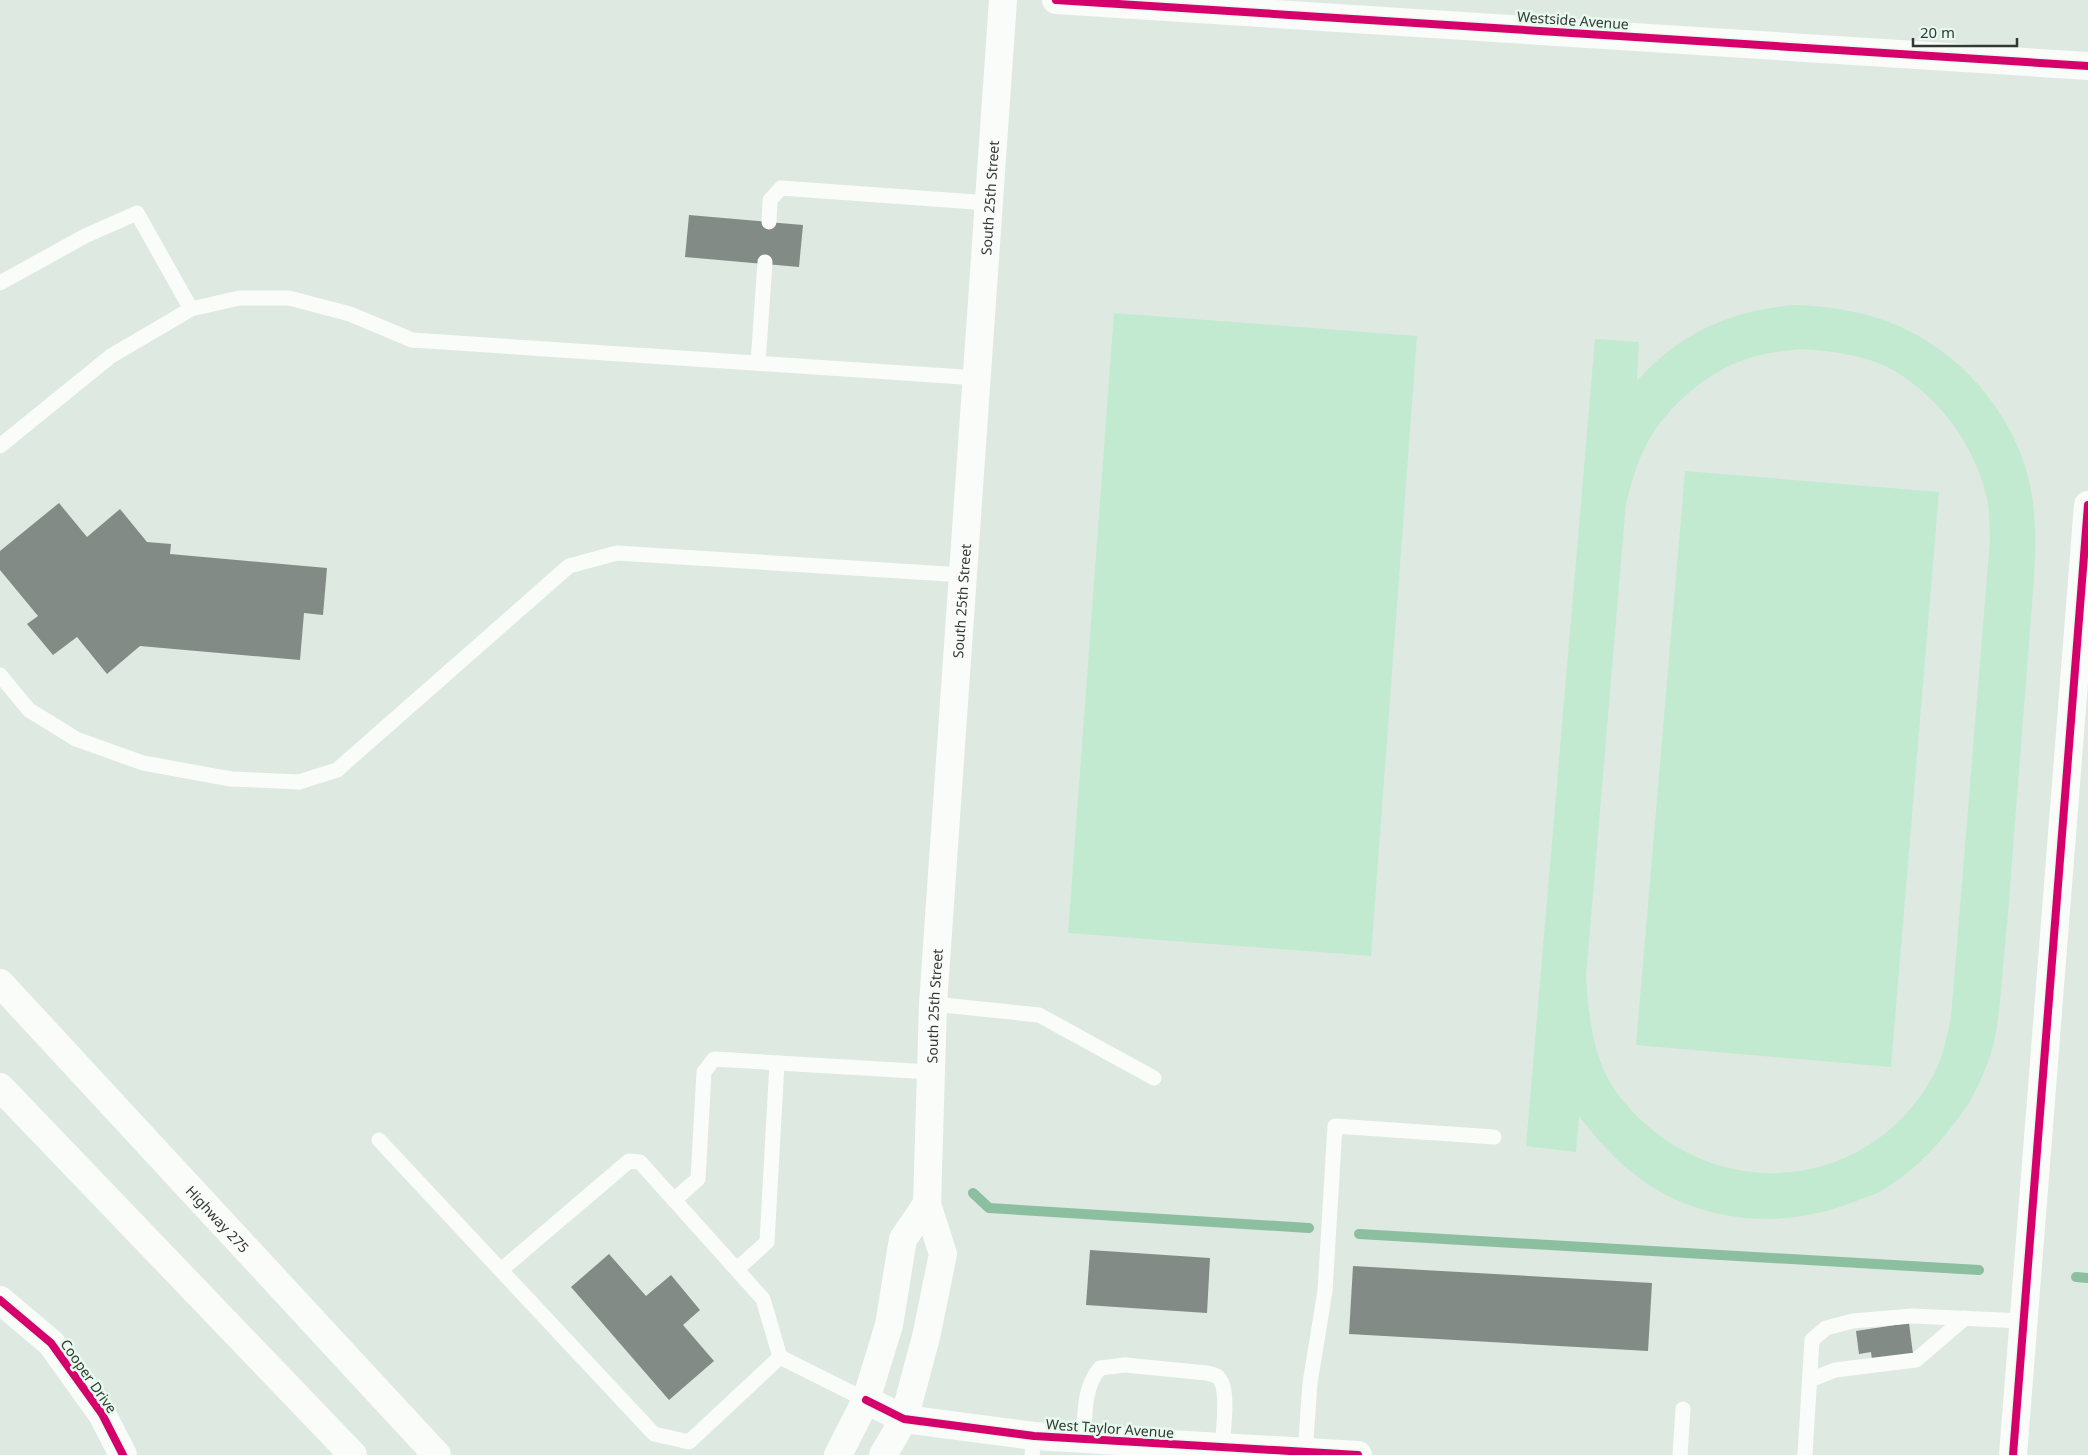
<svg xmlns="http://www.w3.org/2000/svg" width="2088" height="1455" viewBox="0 0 2088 1455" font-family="'Noto Sans',sans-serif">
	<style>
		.green { fill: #c2ead0; fill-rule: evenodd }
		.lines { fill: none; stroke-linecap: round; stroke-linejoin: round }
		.stream { stroke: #8cbf9f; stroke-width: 10 }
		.building { fill: #838b86 }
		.service { stroke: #fafcfa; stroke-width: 15 }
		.minor { stroke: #fafcfa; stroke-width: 28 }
		.secondary { stroke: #fafcfa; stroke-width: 28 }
		.trunk { stroke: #fafcfa; stroke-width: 28 }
		.cycleway-casing { stroke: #e7faed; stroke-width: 11 }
		.cycleway { stroke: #d6006c; stroke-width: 8 }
		.labels { text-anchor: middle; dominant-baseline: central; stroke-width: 5; stroke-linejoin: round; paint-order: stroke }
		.street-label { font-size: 14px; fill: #323934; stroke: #e7faed }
	</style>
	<rect width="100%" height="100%" fill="#dee9e1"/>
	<!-- green -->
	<g class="green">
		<path d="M1793,305C1830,306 1869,312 1903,328C1968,358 2022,425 2032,496C2039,540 2033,587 2030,631C2025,690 2021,749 2016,809C2012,858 2009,908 2004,957C2001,985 2000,1015 1994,1042C1989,1062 1980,1083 1970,1101C1964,1111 1956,1121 1949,1130C1932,1152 1910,1173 1886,1188C1879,1193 1869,1196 1861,1199C1801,1225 1734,1226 1674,1199C1634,1180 1605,1150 1579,1116L1576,1152L1526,1146L1595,339L1639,342L1637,381C1680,333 1728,312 1793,305ZM1802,349C1833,351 1872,356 1898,373C1942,401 1973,444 1986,494C1990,508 1989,525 1990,540L1951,1017C1947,1036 1943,1057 1934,1074C1884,1169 1768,1201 1677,1147C1648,1130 1616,1100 1603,1068C1591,1039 1588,1007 1586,976L1626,503C1632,481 1638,458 1650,438C1670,404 1708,372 1746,359C1764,353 1783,351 1802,349Z"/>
		<polygon points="1114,313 1417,336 1371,956 1068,933"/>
		<polygon points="1685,471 1939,492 1891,1067 1636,1045"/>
	</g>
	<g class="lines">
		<!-- stream -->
		<g class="stream">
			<polyline points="973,1193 989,1208 1309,1228"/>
			<polyline points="1359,1234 1979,1270"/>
			<polyline points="2076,1277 2088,1278"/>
		</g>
	</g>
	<!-- building -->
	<g class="building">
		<polygon points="689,215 803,225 799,267 685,257"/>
		<polygon points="59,503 87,537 120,509 147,542 171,544 170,554 327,568 323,615 304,613 300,660 140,646 107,674 77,637 53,655 27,624 38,616 0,570 0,551"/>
		<polygon points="1090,1250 1210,1258 1207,1313 1086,1305"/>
		<polygon points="609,1254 646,1296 671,1275 700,1310 683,1325 714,1361 669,1400 571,1287"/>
		<polygon points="1353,1266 1652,1283 1648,1351 1349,1334"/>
		<polygon points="1909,1323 1913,1354 1872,1360 1871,1352 1859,1354 1856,1331"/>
	</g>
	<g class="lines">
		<!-- service -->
		<g class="service">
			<polyline points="769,222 770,200 781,188 989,203"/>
			<polyline points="0,283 85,236 137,213 191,309"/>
			<polyline points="758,363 765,262"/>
			<polyline points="0,446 111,356 191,309 239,298 289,298 350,314 412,340 978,378"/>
			<polyline points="0,675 29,710 76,739 143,763 231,779 299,782 337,770 569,566 617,553 963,575"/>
			<polyline points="933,1004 1039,1015 1154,1078"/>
			<polyline points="379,1140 654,1434 689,1442 780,1357 763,1299 640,1162 629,1161 501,1270"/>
			<polyline points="674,1200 698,1179 704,1072 714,1059 930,1072"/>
			<polyline points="737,1269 767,1242 777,1063"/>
			<polyline points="780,1357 866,1400"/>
			<polyline points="1810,1380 1835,1370 1916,1360 1965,1318"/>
			<path d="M1084,1439C1085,1415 1083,1388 1100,1368L1125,1365L1207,1373C1210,1374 1215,1375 1218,1377C1230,1388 1223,1431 1222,1447"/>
			<polyline points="1305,1453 1310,1383 1325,1291 1335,1126 1494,1137"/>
			<polyline points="1032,1455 1034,1436"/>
			<polyline points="1680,1455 1683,1409"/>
			<polyline points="1805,1455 1812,1340 1826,1328 1853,1321 1912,1316 2023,1321"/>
		</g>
		<!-- minor -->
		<g class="minor">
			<polyline points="1056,0 2088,66"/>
			<polyline points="0,1300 51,1343 102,1414 123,1455"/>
			<polyline points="866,1400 904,1419 1034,1436 1358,1455"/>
			<polyline points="2013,1455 2088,505"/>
		</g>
		<!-- secondary -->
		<g class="secondary">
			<polyline points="838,1455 866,1400 889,1325 903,1239 927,1204"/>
			<path id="s1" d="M883,1455L904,1419L926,1337L943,1254L927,1204L933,1004L1003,0"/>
		</g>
		<!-- trunk -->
		<g class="trunk">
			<path id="s2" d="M0,983L437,1455"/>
			<polyline points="0,1087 353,1455"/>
		</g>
		<!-- cycleway casing -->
		<g class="cycleway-casing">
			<g id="cycleway">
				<polyline points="1056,0 2088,66"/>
				<polyline points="0,1300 51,1343 102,1414 123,1455"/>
				<polyline points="866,1400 904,1419 1034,1436 1358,1455"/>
				<polyline points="2013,1455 2088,505"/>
			</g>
		</g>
		<!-- cycleway -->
		<use href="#cycleway" class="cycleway"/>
	</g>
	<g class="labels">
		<!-- street labels -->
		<g class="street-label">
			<text transform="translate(1573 20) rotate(4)">Westside Avenue</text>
			<text stroke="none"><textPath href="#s1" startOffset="1272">South 25th Street</textPath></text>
			<text stroke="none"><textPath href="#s1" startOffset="868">South 25th Street</textPath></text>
			<text stroke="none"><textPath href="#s1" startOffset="462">South 25th Street</textPath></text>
			<text stroke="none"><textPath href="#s2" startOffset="321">Highway 275</textPath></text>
			<text transform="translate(89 1376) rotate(55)">Cooper Drive</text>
			<text transform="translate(1110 1428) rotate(4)">West Taylor Avenue</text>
		</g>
	</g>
	<!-- scale -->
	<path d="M1913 38v8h104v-8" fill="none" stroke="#323934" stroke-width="2.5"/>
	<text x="1920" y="38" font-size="15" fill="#323934" stroke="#e7faed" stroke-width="4" paint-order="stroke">20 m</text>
</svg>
